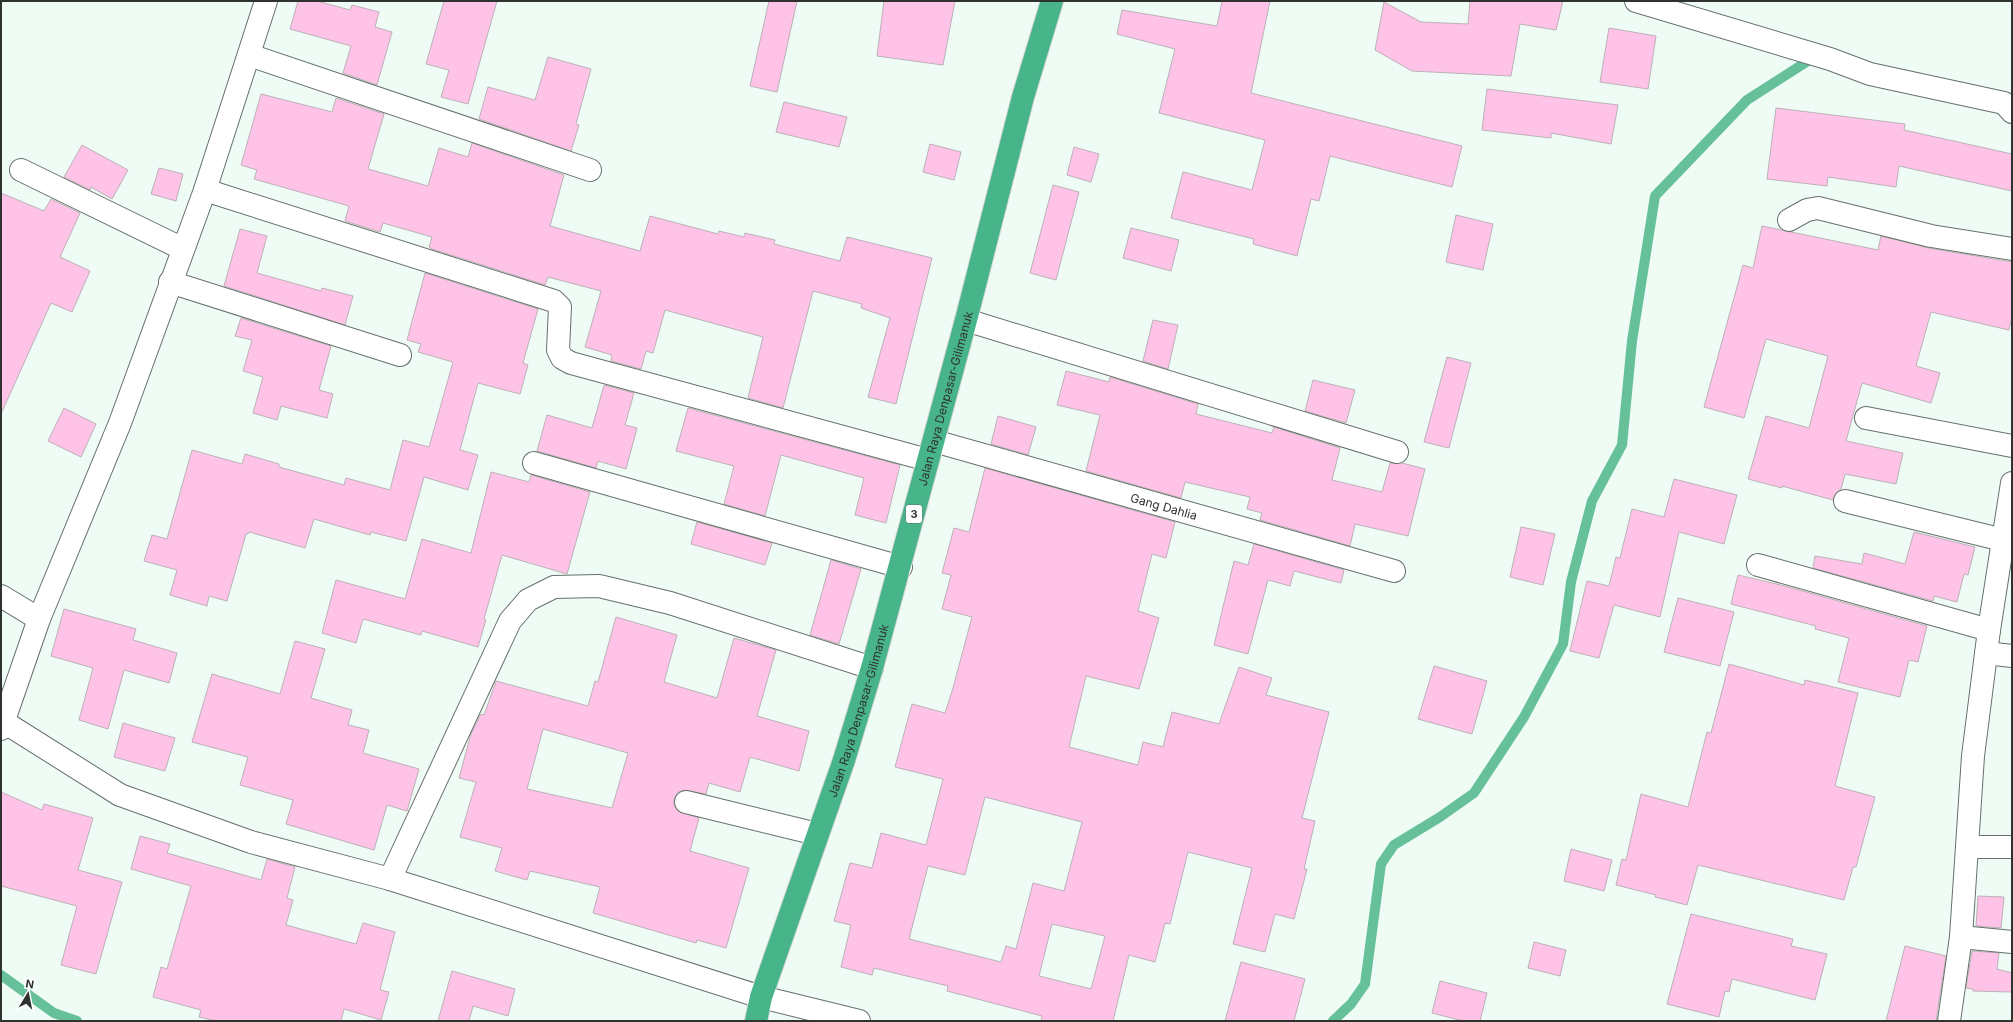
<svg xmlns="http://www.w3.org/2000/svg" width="2013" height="1022" viewBox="0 0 2013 1022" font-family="Inter,sans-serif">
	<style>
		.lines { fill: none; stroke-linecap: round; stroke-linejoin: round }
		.stream { stroke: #66c09a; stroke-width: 10 }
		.building { fill: #ffc3e7; stroke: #bbb1b7; fill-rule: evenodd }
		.minor-casing { stroke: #66706b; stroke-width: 24 }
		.highway-casing { stroke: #d5d6d6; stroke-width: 24 }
		.minor { stroke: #fff; stroke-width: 22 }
		.highway { stroke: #47b48a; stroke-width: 22 }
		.labels { text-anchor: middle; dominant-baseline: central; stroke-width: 3; stroke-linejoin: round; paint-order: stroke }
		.shield { fill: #fff; stroke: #6d706e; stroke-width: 1 }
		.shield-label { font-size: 11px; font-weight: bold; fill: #2e3330 }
		.street-label { font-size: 12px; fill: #2e3330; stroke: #fff }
	</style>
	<rect width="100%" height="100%" fill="#effbf5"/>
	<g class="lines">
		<!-- stream -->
		<g class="stream">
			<polyline points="1,975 54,1013 77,1021"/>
			<polyline points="1333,1021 1351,1004 1365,984 1381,864 1394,845 1440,817 1474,793 1524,717 1563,644 1571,582 1592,501 1622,445 1632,341 1655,196 1747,100 1811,59"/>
		</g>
	</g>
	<!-- building -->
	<g class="building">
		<polygon points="298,1 317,1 350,10 352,5 379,12 375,27 392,32 377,85 343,73 351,46 290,29"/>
		<polygon points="444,1 497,1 468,104 441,97 449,70 426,64"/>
		<polygon points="769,1 797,1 777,92 750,86"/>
		<polygon points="884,1 955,1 943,65 877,56"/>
		<polygon points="1222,1 1270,1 1251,93 1462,146 1452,187 1330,156 1319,201 1311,199 1297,256 1253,244 1254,239 1171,218 1183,172 1252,190 1265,140 1159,113 1175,49 1117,34 1122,10 1217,26"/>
		<polygon points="1470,1 1563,1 1556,30 1520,24 1511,76 1412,71 1375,50 1384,2 1421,22 1468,24"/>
		<polygon points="1609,28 1656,36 1648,89 1600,82"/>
		<polygon points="548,57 591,69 576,124 579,125 571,151 479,119 488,87 535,100"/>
		<polygon points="1487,89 1618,105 1611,144 1551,133 1551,138 1482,130"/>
		<polygon points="261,94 332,112 336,98 384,114 368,169 428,186 439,148 468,157 472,143 564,175 550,226 640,251 650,216 718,234 719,231 744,237 745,233 775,240 774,244 840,261 847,237 932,258 896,404 868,397 890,318 861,308 862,304 813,291 783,408 748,398 763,337 665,310 653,353 646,351 641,369 611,361 612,355 585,347 601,291 548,277 545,285 432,249 429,247 432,237 383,223 380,232 345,221 349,206 254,179 257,170 241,165"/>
		<polygon points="784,102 847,117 839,147 776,132"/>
		<polygon points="1776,108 1905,124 1904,130 2012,154 2012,191 1899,166 1896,187 1828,177 1827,186 1767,179"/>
		<polygon points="930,144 961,152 954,180 923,172"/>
		<polygon points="82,145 128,170 112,199 91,187 90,190 64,177"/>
		<polygon points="1074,147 1099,154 1091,182 1067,175"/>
		<polygon points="159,168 183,174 176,201 151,194"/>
		<polygon points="1053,185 1079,192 1056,280 1030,273"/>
		<polygon points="1,193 44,211 51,199 80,213 60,257 90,271 72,312 51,303 1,414"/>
		<polygon points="1456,215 1493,224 1483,270 1446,262"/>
		<polygon points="1762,226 1878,250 1881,236 1928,248 2012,262 2012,316 2009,330 1931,312 1916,366 1940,373 1931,403 1862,383 1846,441 1903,453 1896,484 1845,474 1841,489 1836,493 1833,500 1782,486 1782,488 1748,479 1766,416 1809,428 1828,356 1766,339 1744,418 1704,407 1743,265 1753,268"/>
		<polygon points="1131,228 1179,240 1171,271 1123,258"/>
		<polygon points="240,229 267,236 257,273 321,291 322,288 353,296 345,325 224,286"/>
		<polygon points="425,273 538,309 523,363 528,365 520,394 478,383 460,450 478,455 468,490 424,477 406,541 371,532 370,535 314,519 305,548 249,532 248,534 246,534 227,601 209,596 207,606 170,595 177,570 144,561 152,535 167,539 192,450 242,464 245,454 279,464 279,467 344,485 346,478 390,490 403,440 429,447 453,362 418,352 421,344 407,340"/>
		<polygon points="241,318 331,346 319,390 333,394 327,418 281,406 277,420 253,413 263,377 243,371 252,340 235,336"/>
		<polygon points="1153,320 1178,325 1168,369 1143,361"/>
		<polygon points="1447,357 1471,363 1449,448 1424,442"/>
		<polygon points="1066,371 1109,382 1110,377 1198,404 1196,414 1272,433 1274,427 1340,448 1332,480 1382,492 1390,463 1402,463 1425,469 1408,536 1355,524 1350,546 1260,520 1262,513 1247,509 1250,497 1185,482 1181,498 1086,471 1100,415 1057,405"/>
		<polygon points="1313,380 1355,390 1346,423 1305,411"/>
		<polygon points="604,385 634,393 625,425 637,428 626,469 598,461 596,468 537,451 547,415 592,428"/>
		<polygon points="64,408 96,424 81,457 48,441"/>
		<polygon points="688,408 900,465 886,523 855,515 864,478 781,455 765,516 724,504 734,466 676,451"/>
		<polygon points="998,416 1036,427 1028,455 991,444"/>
		<path d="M985,468L1175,522L1166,558L1152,554L1138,611L1159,618L1139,689L1086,676L1069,747L1138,765L1143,742L1163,747L1172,712L1219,724L1239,667L1272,678L1266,695L1329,712L1302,818L1315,821L1304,869H1307L1294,919L1275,914L1265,952L1233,944L1252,868L1188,852L1170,924L1165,923L1155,962L1129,955L1113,1021H1041L1042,1016L947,991L948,986L874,968L872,975L841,967L851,925L834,921L850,863L872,868L881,833L926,845L943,779L895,767L912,704L945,713L953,688L972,617L942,609L951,575L942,573L954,528L969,532ZM985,797L1082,822L1064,891L1033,883L1016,949L1006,946L1001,962L909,939L928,866L965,875ZM1052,924L1105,936L1091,989L1039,976Z"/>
		<polygon points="491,472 529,482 531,475 590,492 567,574 502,555 484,619 486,620 478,647 422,631 421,635 363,619 356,643 322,633 336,580 405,599 422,539 471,553"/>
		<polygon points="1674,479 1737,495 1724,544 1679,532 1660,617 1614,605 1599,658 1570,651 1587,581 1609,586 1616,557 1620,558 1632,509 1664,517"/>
		<polygon points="697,522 772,543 765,565 691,544"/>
		<polygon points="1521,527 1555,534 1543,585 1510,577"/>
		<polygon points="1914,532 1975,547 1968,575 1964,574 1957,602 1934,596 1933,601 1813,568 1815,556 1862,564 1864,553 1905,564"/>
		<polygon points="1254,544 1344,570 1341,583 1294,571 1290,586 1268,580 1248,654 1214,645 1234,561 1248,565"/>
		<polygon points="831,560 861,569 839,644 810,635"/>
		<polygon points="1738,575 1785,586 1927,626 1918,662 1909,660 1900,697 1838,682 1849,638 1815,629 1816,626 1731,604"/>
		<polygon points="1678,598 1734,612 1720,666 1664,652"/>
		<polygon points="64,609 136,629 133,640 177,653 169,683 124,670 108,729 79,720 93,668 51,656"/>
		<path d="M616,617L677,635L664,682L717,698L734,638L776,650L757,716L809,731L799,771L750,757L740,792L709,783L706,794L683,790L677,793L674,799V805L678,811L699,818L690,851L749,868L726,948L697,940L696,943L593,913L600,887L530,871L527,880L495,871L502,848L460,837L476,782L459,778L471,734L481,714L484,715L496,681L588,706L595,681L598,682ZM543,729L628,753L612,808L527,789Z"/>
		<polygon points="295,641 325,649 311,698 352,710 348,725 369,730 363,753 419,769 407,811 387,805 374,850 286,824 293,800 240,785 248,757 192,742 212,674 280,694"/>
		<polygon points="1729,664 1804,685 1805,680 1858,693 1835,786 1875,797 1856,867 1853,867 1844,900 1698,865 1687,905 1655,897 1656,895 1616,885 1622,859 1626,860 1641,794 1688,807 1707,732 1711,733"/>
		<polygon points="1434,666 1487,681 1472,734 1418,719"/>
		<polygon points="123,723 175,738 165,771 114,757"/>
		<polygon points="1,792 42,810 44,804 93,818 78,870 122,882 96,974 61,965 77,906 1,886"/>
		<polygon points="140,836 170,844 167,853 261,880 267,859 295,867 287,898 293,900 286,925 356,944 363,923 395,932 380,990 389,992 381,1020 344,1009 341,1021 216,1021 199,1017 201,1010 153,997 161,967 167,969 191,886 131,869"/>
		<polygon points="1571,849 1612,860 1604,891 1564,881"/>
		<polygon points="1978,896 2004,897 2001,928 1976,926"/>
		<polygon points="1691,914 1793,939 1791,946 1827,954 1815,1000 1732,979 1729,992 1725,991 1719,1017 1667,1004"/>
		<polygon points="1534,942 1566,950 1560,976 1528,968"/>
		<polygon points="1905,946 1946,956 1936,1021 1886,1021"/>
		<polygon points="1972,951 1999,953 1997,969 2012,973 2012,992 1973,991 1973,989 1966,988"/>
		<polygon points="1241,962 1305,979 1294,1021 1225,1021"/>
		<polygon points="452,971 515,989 508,1016 473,1006 469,1021 438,1021"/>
		<polygon points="1440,981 1487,993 1480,1021 1463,1021 1432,1013"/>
	</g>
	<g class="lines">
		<!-- minor casing -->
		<g class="minor-casing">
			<g id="minor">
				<polyline points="1636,1 1830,59 1870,74 2004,103 2012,112"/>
				<polyline points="249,55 590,170"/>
				<polyline points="21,170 183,249"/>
				<polyline points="205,190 554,301 560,307 558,350 562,358 571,363 928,460"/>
				<polyline points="1789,220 1807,210 1818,208 1931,236 2012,249"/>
				<polyline points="170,282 400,355"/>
				<polyline points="966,320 1397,452"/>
				<polyline points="1866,418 2012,446"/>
				<path id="s1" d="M934,441L1394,571"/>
				<polyline points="534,463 901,567"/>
				<polyline points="1845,501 2003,540"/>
				<polyline points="1758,565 1989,630"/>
				<polyline points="1,596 39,619"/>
				<polyline points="1986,653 2012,656"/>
				<polyline points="4,722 120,795 251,842 390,879 761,997 859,1021"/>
				<polyline points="1,729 39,619 120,423 205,190 266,1"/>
				<polyline points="686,802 817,834"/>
				<polyline points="1967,847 2012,847"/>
				<polyline points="390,879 510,621 528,600 554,587 599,586 670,603 872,668"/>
				<polyline points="1961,937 2012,942"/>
				<polyline points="1949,1021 1961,937 1973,756 1989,630 2012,483"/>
			</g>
		</g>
		<!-- highway casing -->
		<g class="highway-casing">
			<g id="highway">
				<path id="s2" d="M756,1021L761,997L844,760L872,668L966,320L1023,97L1052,1"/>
			</g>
		</g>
		<!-- minor -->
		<use href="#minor" class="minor"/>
		<!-- highway -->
		<use href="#highway" class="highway"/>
	</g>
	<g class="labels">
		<!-- shield labels -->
		<rect class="shield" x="906" y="505" width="16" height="18" rx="3"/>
		<g class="shield-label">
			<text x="914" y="514">3</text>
		</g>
		<!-- street labels -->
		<g class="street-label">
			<text stroke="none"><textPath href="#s2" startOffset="651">Jalan Raya Denpasar-Gilimanuk</textPath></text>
			<text stroke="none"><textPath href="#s1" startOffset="239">Gang Dahlia</textPath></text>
			<text stroke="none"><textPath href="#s2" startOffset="327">Jalan Raya Denpasar-Gilimanuk</textPath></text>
		</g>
	</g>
	<!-- border -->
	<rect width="2013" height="1022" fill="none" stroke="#2e3330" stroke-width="4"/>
	<!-- north arrow -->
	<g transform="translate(28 994) rotate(10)" stroke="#ffffff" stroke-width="3" paint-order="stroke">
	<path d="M0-3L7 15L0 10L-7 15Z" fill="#2e3330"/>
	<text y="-6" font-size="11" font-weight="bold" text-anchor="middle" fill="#2e3330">N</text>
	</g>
</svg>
